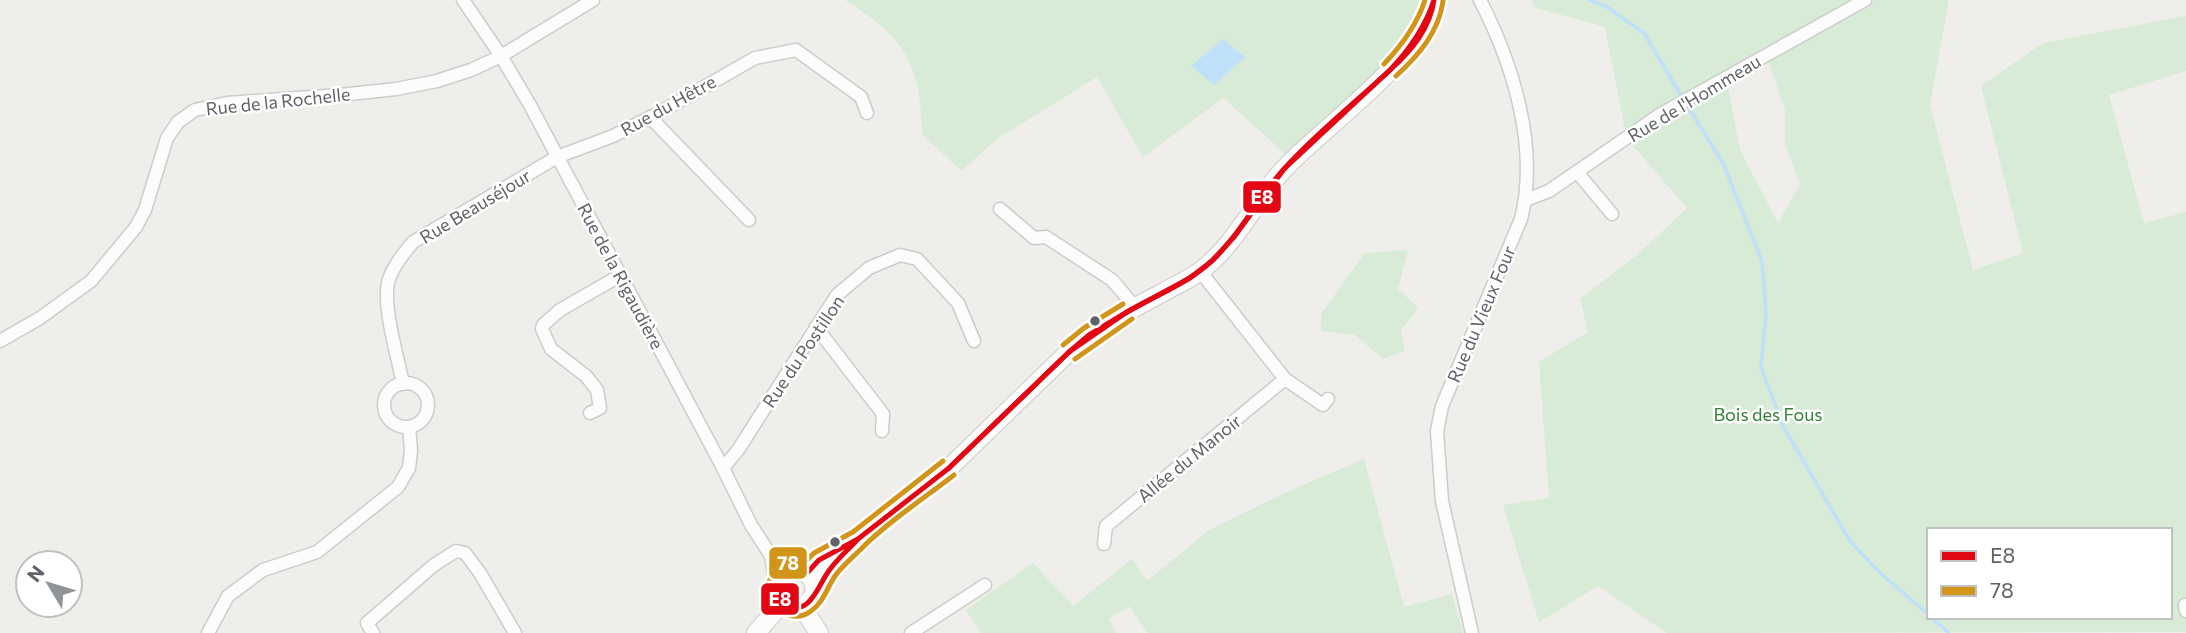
<svg xmlns="http://www.w3.org/2000/svg" width="2186" height="633" viewBox="0 0 2186 633" font-family="Commissioner,sans-serif">
	<style>
		.green { fill: #d8ebd6; fill-rule: evenodd }
		.water { fill: #bfe0f9 }
		.lines { fill: none; stroke-linecap: round; stroke-linejoin: round }
		.stream { stroke: #bfe0f9; stroke-width: 3.5 }
		.street-casing { stroke: #cbcccc; stroke-width: 15 }
		.secondary-casing { stroke: #cacacb; stroke-width: 20 }
		.street { stroke: #fdfcfc; stroke-width: 12 }
		.secondary { stroke: #fdfcfc; stroke-width: 18 }
		.bus-1-casing { stroke: #fff; stroke-width: 10 }
		.bus-2-casing { stroke: #fff; stroke-width: 10 }
		.bus-1 { stroke: #e30613; stroke-width: 5 }
		.bus-2 { stroke: #d1951a; stroke-width: 5 }
		.bus-dot { fill: #5f6368; stroke: #fff; stroke-width: 2.5 }
		.labels { text-anchor: middle; dominant-baseline: central; stroke-width: 5; stroke-linejoin: round; paint-order: stroke }
		.street-label { font-size: 18px; fill: #5f6368; stroke: #fff }
		.park-label { font-size: 18px; fill: #348238; stroke: #fff }
		.line-badge { stroke: #fff; stroke-width: 2.5 }
		.badge-label { font-size: 19px; text-anchor: middle; font-weight: bold; fill: #fff }
	</style>
	<rect width="100%" height="100%" fill="#efeeea"/>
	<!-- green -->
	<g class="green">
		<path d="M845,0H1421L1419,12L1394,57L1289,157L1223,98L1143,157L1097,77L997,139L961,171L922,134C921,63 904,37 845,0Z"/>
		<path d="M1531,0H1949L1930,105L1973,270L2023,253L1981,86L2043,43L2186,16V71L2109,95L2144,223L2186,212V632L1667,633L1598,586L1539,622L1503,505L1549,498L1539,362L1588,332L1580,299L1636,256L1687,208L1632,145L1662,123L1728,86L1740,150L1778,223L1800,184L1785,144V110L1769,63L1762,51L1658,108L1625,131L1605,27L1536,8ZM1929,530H2170V617H1929Z"/>
		<polygon points="1408,250 1398,289 1418,308 1401,330 1405,351 1383,359 1355,335 1321,331 1321,314 1365,253"/>
		<polygon points="1364,459 1404,607 1452,594 1463,633 1148,633 1129,606 1109,619 1117,633 981,633 966,610 1033,563 1073,606 1132,559 1147,581 1209,530 1289,491"/>
	</g>
	<!-- water -->
	<polygon class="water" points="1223,39 1245,57 1214,85 1191,66"/>
	<g class="lines">
		<!-- stream -->
		<g class="stream">
			<polyline points="1589,0 1607,7 1644,33 1682,97"/>
			<polyline points="1688,107 1723,163 1762,261 1766,314 1761,367 1783,426 1850,541 1879,572 1929,615"/>
			<polyline points="1931,617 1949,633"/>
		</g>
		<!-- street casing -->
		<g class="street-casing">
			<g id="street">
				<polyline points="463,0 501,56 530,105 723,468 751,525 771,556 776,585"/>
				<polyline points="650,117 749,220"/>
				<polyline points="1577,172 1612,214"/>
				<polyline points="1526,200 1549,191 1661,114 1865,0"/>
				<polyline points="1000,209 1034,238 1046,237 1112,280 1135,307"/>
				<polyline points="816,327 883,414 882,431"/>
				<polyline points="0,341 40,318 91,281 136,227 145,210 167,138 178,122 195,110 227,103 340,95 396,89 437,81 471,70 501,56 593,0"/>
				<polyline points="1285,379 1323,405 1328,399"/>
				<circle cx="406" cy="405" r="22"/>
				<path d="M403,384C398,357 381,303 389,279C394,265 404,253 413,242L557,157L613,136L655,115L755,58L796,50L861,97L867,113"/>
				<polyline points="590,413 600,408 597,390 586,376 551,349 542,329 543,325 560,310 621,275"/>
				<polyline points="723,468 738,450 837,295 869,268 900,255 917,259 958,303 974,341"/>
				<polyline points="1104,544 1106,526 1285,379 1200,271"/>
				<polyline points="2185,605 2186,611"/>
				<polyline points="208,633 228,596 263,570 317,552 398,487 409,468 411,451 409,427"/>
				<polyline points="373,633 367,623 434,565 456,551 465,553 480,573 515,633"/>
				<polyline points="911,633 985,585"/>
				<path d="M1472,633L1442,501L1437,431L1442,406L1521,219C1539,147 1513,64 1480,0"/>
			</g>
		</g>
		<!-- secondary casing -->
		<g class="secondary-casing">
			<g id="secondary">
				<path d="M807,573L819,560L858,539L949,468L1079,342C1105,323 1133,308 1162,293C1174,286 1188,280 1199,272C1235,246 1254,202 1284,169C1322,128 1428,54 1434,0"/>
				<path d="M814,595C819,565 780,560 776,587C775,592 777,598 781,602C804,627 819,582 830,569C836,562 843,556 849,549"/>
				<polyline points="802,607 819,633"/>
				<polyline points="756,633 782,603"/>
			</g>
		</g>
		<!-- street -->
		<use href="#street" class="street"/>
		<!-- secondary -->
		<use href="#secondary" class="secondary"/>
		<!-- bus-1 casing -->
		<g class="bus-1-casing">
			<g id="bus-1">
				<path d="M1434,0C1430,29 1411,51 1390,70C1410,49 1425,28 1434,0Z"/>
				<path d="M1127,312C1153,297 1183,285 1206,266C1238,239 1256,200 1284,169C1316,133 1355,103 1390,70"/>
				<polyline points="1127,312 1190,278 1212,261 1234,237 1284,169 1390,70"/>
				<polyline points="1069,352 1089,335 1127,312"/>
				<polyline points="1069,352 1127,312"/>
				<polyline points="949,468 1069,352"/>
				<polyline points="949,468 1069,352"/>
				<path d="M858,539C848,550 836,560 828,572C818,586 809,618 786,604C764,591 780,565 807,573L819,560Z"/>
				<polyline points="858,539 949,468"/>
			</g>
		</g>
		<!-- bus-2 casing -->
		<g class="bus-2-casing">
			<g id="bus-2">
				<path d="M1384,64C1402,45 1417,25 1425,0"/>
				<path d="M1396,76C1418,56 1439,32 1443,1"/>
				<polyline points="1063,345 1084,328 1123,304"/>
				<polyline points="1075,359 1132,319"/>
				<path d="M943,461L853,532L814,553L804,563C770,553 753,600 786,614C795,618 803,617 811,611C823,603 827,588 835,576C842,566 853,557 861,549C886,523 926,497 954,475"/>
			</g>
		</g>
		<!-- bus-1 -->
		<use href="#bus-1" class="bus-1"/>
		<!-- bus-2 -->
		<use href="#bus-2" class="bus-2"/>
	</g>
	<!-- markers -->
	<g class="bus-dot">
		<circle cx="1095" cy="321" r="6"/>
		<circle cx="835" cy="542" r="6"/>
	</g>
	<g class="labels">
		<!-- street labels -->
		<g class="street-label">
			<text transform="translate(1694 98) rotate(-31)">Rue de l'Hommeau</text>
			<text transform="translate(278 101) rotate(-6)">Rue de la Rochelle</text>
			<text transform="translate(668 105) rotate(-29)">Rue du Hêtre</text>
			<text transform="translate(475 206) rotate(-31)">Rue Beauséjour</text>
			<text transform="translate(621 276) rotate(62)">Rue de la Rigaudière</text>
			<text transform="translate(1481 314) rotate(-67)">Rue du Vieux Four</text>
			<text transform="translate(803 351) rotate(-56)">Rue du Postillon</text>
			<text transform="translate(1189 458) rotate(-39)">Allée du Manoir</text>
		</g>
		<!-- park labels -->
		<g class="park-label">
			<text x="1768" y="414">Bois des Fous</text>
		</g>
	</g>
	<g class="line-badge">
		<rect x="1242" y="180" width="40" height="34" rx="7" fill="#e30613"/>
		<rect x="768" y="546" width="40" height="34" rx="7" fill="#d1951a"/>
		<rect x="760" y="582" width="40" height="34" rx="7" fill="#e30613"/>
	</g>
	<g class="badge-label">
		<text x="1262" y="204">E8</text>
		<text x="788" y="570">78</text>
		<text x="780" y="606">E8</text>
	</g>
	<!-- legend -->
	<rect x="1927" y="528" width="245" height="91" fill="#ffffff" stroke="#bfc1c3" stroke-width="2"/>
	<rect x="1941" y="551" width="35" height="10" fill="#e30613" stroke="#bfc1c3" stroke-width="2"/>
	<text x="1990" y="563" font-size="21" fill="#5f6368">E8</text>
	<rect x="1941" y="586" width="35" height="10" fill="#d1951a" stroke="#bfc1c3" stroke-width="2"/>
	<text x="1990" y="598" font-size="21" fill="#5f6368">78</text>
	<!-- north arrow -->
	<g transform="translate(49 584) rotate(308)"><circle r="33" fill="#ffffff" stroke="#bfc1c3" stroke-width="2"/>
	<path d="M0-5L12 26L0 18L-12 26Z" fill="#919496"/>
	<text y="-10" font-size="19" font-weight="bold" text-anchor="middle" fill="#5f6368">N</text>
	</g>
</svg>
